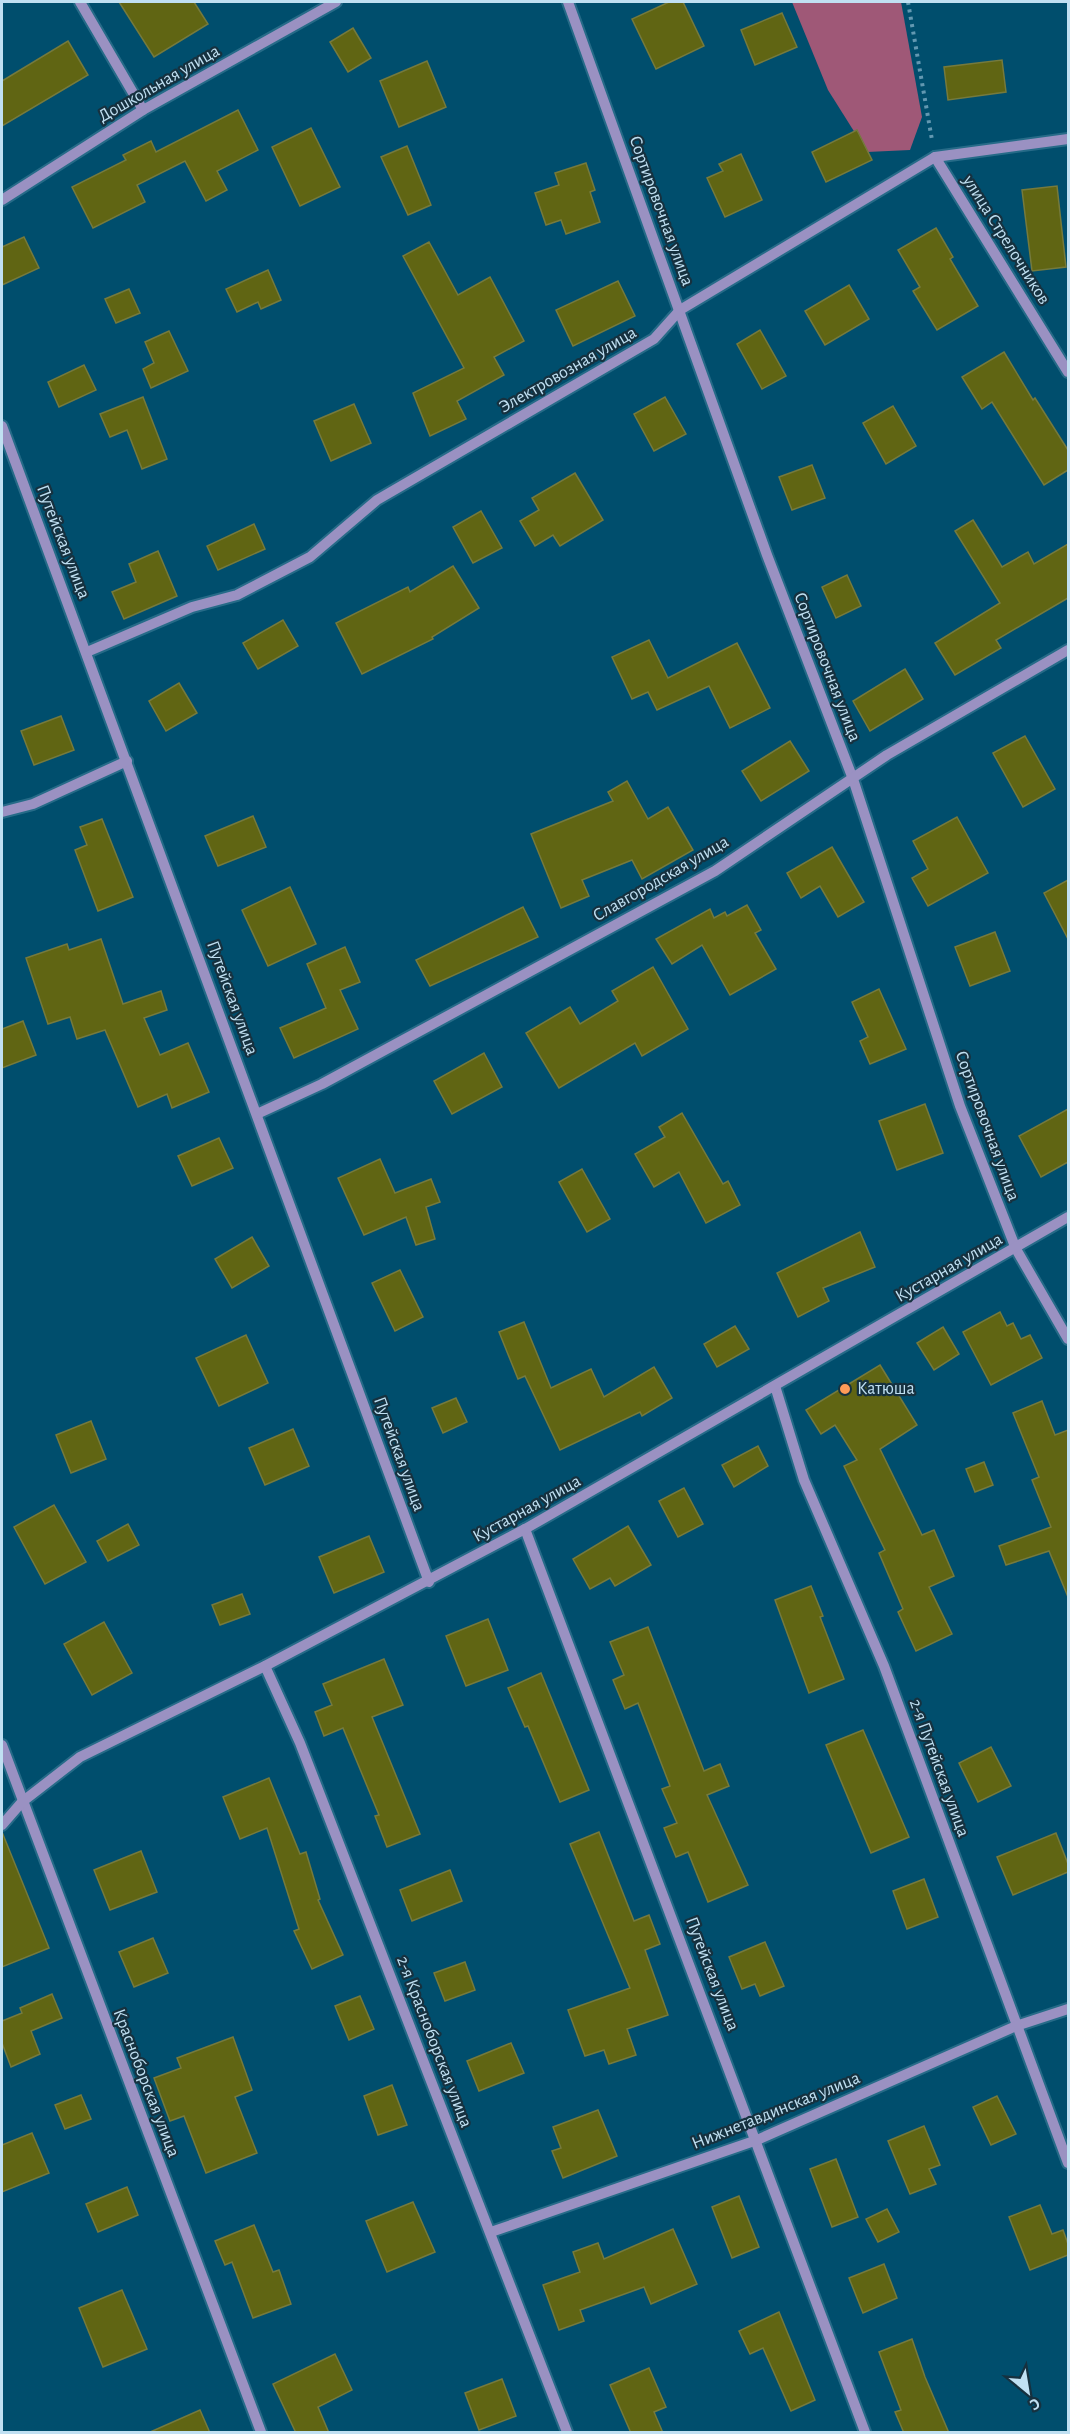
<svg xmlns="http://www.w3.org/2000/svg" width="1070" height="2434" viewBox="0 0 1070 2434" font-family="'Alegreya Sans',sans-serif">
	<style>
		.forest { fill: #9f5877 }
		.building { fill: #606513; stroke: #757a3d; stroke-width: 1.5 }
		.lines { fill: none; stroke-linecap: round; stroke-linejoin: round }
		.minor-casing { stroke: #266b88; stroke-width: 14 }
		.path { stroke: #6298b1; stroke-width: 4; stroke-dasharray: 3 4.5; stroke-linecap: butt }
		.minor { stroke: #9a91c2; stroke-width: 10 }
		.poi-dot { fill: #fe9b58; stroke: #16313f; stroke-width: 2 }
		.labels { text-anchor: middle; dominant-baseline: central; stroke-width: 4.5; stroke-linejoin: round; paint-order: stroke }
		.street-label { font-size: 18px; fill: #c0e0f2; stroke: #16313f }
		.poi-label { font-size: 18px; fill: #c0e0f2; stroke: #16313f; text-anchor: start }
	</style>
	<rect width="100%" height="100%" fill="#004e6d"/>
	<!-- forest -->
	<polygon class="forest" points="792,2 901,2 922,117 910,150 867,152 828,90"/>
	<!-- building -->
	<g class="building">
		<polygon points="119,2 194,2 208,24 154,57"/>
		<polygon points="669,2 683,2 704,46 656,69 632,19"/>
		<polygon points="782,13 797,47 755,65 741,30"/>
		<polygon points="353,28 371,58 348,72 330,42"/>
		<polygon points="68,41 88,75 2,126 2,81"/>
		<polygon points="1002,60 1006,92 948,100 944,67"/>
		<polygon points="427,61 446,107 399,127 380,81"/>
		<polygon points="238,110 258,150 217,171 227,190 206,201 185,161 137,185 145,202 93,228 72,187 126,160 123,155 151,141 156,152"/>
		<polygon points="311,128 340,187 300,206 272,147"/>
		<polygon points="857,130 872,160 826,182 812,152"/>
		<polygon points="407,146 431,205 408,215 381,157"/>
		<polygon points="741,154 762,200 725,217 707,178 723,171 719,164"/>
		<polygon points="586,163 595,190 590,192 600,222 566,234 561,220 546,225 535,193 559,185 555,173"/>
		<polygon points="1057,186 1066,267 1032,271 1022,190"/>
		<polygon points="936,228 953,257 950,259 978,306 937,330 913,291 920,287 898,250"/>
		<polygon points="24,237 39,268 2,285 2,247"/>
		<polygon points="429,242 458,295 490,277 524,341 494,357 504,375 457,401 466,419 430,436 413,393 464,368 403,256"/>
		<polygon points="268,270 281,300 261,309 258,302 237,312 226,289"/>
		<polygon points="618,281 635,316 573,346 556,310"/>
		<polygon points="849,285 869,319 825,345 805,311"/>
		<polygon points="129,289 140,313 116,323 105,299"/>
		<polygon points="760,330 786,376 762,389 737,344"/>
		<polygon points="169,331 188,371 151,388 143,369 154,363 145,342"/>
		<polygon points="1004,352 1033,400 1035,398 1068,450 1068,470 1044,485 992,402 982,409 962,377"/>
		<polygon points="84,365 96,390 59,407 48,382"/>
		<polygon points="143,397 167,459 142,469 127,430 110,437 100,414"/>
		<polygon points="665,397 686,434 654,451 634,414"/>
		<polygon points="354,404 371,443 331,461 314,421"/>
		<polygon points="893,406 916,446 886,464 863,423"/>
		<polygon points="812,465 825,498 792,510 779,477"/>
		<polygon points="575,473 603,520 560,546 553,535 535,546 520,521 539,510 532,498"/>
		<polygon points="481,511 502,548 473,563 453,527"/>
		<polygon points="973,520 1002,567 1028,552 1034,564 1068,544 1068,598 996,640 1001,648 955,675 935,643 1000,603 955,531"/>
		<polygon points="254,524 265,549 218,570 207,546"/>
		<polygon points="158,551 177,596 124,619 112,592 136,582 129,564"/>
		<polygon points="453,566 479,608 432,637 433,639 362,674 336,623 408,587 410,592"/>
		<polygon points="847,575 861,606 836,618 822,587"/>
		<polygon points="283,620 298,646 258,669 243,643"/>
		<polygon points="649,640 668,678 737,643 770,708 730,728 709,686 657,710 648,692 632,699 612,657"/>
		<polygon points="905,669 923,699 870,731 853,701"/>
		<polygon points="179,683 197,713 166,731 149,701"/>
		<polygon points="61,716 74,750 34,765 21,731"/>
		<polygon points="1025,736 1055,789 1023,807 993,753"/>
		<polygon points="790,741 809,771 761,801 742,771"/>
		<polygon points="627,781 648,819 668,807 693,850 642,879 632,860 582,880 589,896 561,908 531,834 613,801 608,792"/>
		<polygon points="253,816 266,847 218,866 205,836"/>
		<polygon points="957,817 988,873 928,906 912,878 928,869 913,841"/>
		<polygon points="102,819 133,897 98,911 75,850 87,845 80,827"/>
		<polygon points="832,847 864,902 838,917 820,886 801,898 787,873"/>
		<polygon points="1068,880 1068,939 1044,893"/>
		<polygon points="290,887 316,944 268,966 242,910"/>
		<polygon points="747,905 761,930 755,933 776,969 730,995 702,945 672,964 656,939 710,909 714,918 725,912 727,916"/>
		<polygon points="523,907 538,937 430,986 416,960"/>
		<polygon points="995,932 1010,971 970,986 955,947"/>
		<polygon points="101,939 123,1004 161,991 167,1010 144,1018 160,1055 188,1043 209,1092 172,1108 167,1094 138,1107 105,1030 77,1039 70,1017 48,1024 26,958 67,944 69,950"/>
		<polygon points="345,947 360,982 340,990 358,1029 294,1058 280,1028 326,1008 307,964"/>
		<polygon points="653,967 688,1029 642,1056 635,1043 559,1088 526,1033 570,1007 580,1024 618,1001 612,991"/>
		<polygon points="879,989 906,1049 870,1064 860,1041 868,1037 852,1002"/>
		<polygon points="23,1021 36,1055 2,1068 2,1029"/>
		<polygon points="484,1053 502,1087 452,1114 434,1081"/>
		<polygon points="925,1104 943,1153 897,1170 879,1121"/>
		<polygon points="1068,1109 1068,1162 1041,1177 1019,1136"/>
		<polygon points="682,1113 723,1184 728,1181 740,1205 706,1223 679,1172 654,1187 635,1154 665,1137 659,1127"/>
		<polygon points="219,1138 233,1168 192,1186 178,1156"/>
		<polygon points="380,1159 395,1193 431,1179 440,1202 426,1207 435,1239 416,1245 406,1217 364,1235 338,1178"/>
		<polygon points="582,1169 610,1219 587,1232 559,1182"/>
		<polygon points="860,1232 875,1267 823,1288 829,1301 798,1317 777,1273"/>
		<polygon points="252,1237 269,1266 232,1288 215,1259"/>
		<polygon points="400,1270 423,1317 395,1331 372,1283"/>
		<polygon points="1000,1312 1007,1326 1013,1323 1021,1339 1030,1335 1042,1358 991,1385 963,1332"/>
		<polygon points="524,1322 551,1388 591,1369 604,1397 654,1367 672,1398 642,1416 640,1412 560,1450 525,1376 518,1379 499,1332"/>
		<polygon points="735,1326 749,1349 717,1367 704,1344"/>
		<polygon points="943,1327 959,1354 934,1370 917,1343"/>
		<polygon points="246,1335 268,1383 219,1406 196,1358"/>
		<polygon points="880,1365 917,1425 880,1449 922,1535 934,1530 954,1576 929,1587 952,1634 916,1651 898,1612 903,1609 879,1553 885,1550 844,1466 857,1460 835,1425 821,1434 806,1410"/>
		<polygon points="456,1398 467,1422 443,1433 432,1408"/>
		<polygon points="1042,1401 1055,1435 1068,1430 1068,1597 1049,1551 1006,1565 999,1546 1051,1527 1032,1480 1039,1477 1013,1413"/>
		<polygon points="91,1421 106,1459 71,1473 56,1435"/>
		<polygon points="293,1429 309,1466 265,1485 249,1448"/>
		<polygon points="758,1446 768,1466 734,1487 722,1465"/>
		<polygon points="984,1462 993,1485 975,1492 966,1469"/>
		<polygon points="684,1488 703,1524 678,1537 659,1501"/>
		<polygon points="54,1505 86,1562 45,1584 14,1527"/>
		<polygon points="128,1524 139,1545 108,1561 97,1541"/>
		<polygon points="628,1526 651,1565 615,1586 610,1578 590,1589 573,1559"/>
		<polygon points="369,1536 384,1572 334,1593 319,1557"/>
		<polygon points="811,1586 823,1616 820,1617 844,1679 809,1693 775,1600"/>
		<polygon points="242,1594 250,1614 220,1625 212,1605"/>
		<polygon points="488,1619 508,1670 466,1686 446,1636"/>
		<polygon points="104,1622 132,1673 92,1695 64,1644"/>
		<polygon points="648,1627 704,1771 720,1764 729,1786 707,1795 748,1885 708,1902 688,1852 676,1857 664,1828 677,1823 662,1789 670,1786 638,1703 625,1709 613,1680 624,1675 610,1642"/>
		<polygon points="384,1659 403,1705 372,1717 420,1834 387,1847 375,1816 379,1815 343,1728 324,1736 315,1712 332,1705 323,1684"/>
		<polygon points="541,1673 589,1790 560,1802 528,1726 525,1727 508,1688"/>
		<polygon points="863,1730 909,1837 871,1853 826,1745"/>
		<polygon points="991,1747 1011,1786 978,1802 959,1763"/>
		<polygon points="269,1778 300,1854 306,1852 320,1899 318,1900 343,1955 312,1969 294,1931 299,1929 267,1828 240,1839 223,1797"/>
		<polygon points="2,1832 49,1948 2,1967"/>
		<polygon points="599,1832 634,1921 649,1915 660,1944 645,1950 668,2015 627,2029 636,2055 609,2064 604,2050 585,2056 568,2010 630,1988 570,1844"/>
		<polygon points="1056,1833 1068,1864 1068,1872 1013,1895 997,1857"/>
		<polygon points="141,1851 157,1892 110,1910 94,1870"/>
		<polygon points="450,1870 462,1901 412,1921 400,1890"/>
		<polygon points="924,1879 938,1917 907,1929 893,1891"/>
		<polygon points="153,1938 168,1973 134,1987 119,1952"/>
		<polygon points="765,1942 784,1986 760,1996 755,1984 742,1989 729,1957"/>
		<polygon points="465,1962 475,1990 445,2001 434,1973"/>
		<polygon points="52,1994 62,2018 31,2031 40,2054 11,2067 2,2043 2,2021 22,2013 20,2008"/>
		<polygon points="360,1996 374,2029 349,2040 335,2006"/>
		<polygon points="233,2037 252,2090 235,2097 257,2153 206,2173 184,2116 170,2121 154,2078 181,2068 177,2058"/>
		<polygon points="511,2043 524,2073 479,2091 467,2061"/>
		<polygon points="392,2085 407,2125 378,2135 364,2096"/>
		<polygon points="81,2095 91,2119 65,2129 55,2105"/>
		<polygon points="997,2096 1016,2134 991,2145 973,2107"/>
		<polygon points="598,2110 617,2156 563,2178 552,2151 561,2148 553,2127"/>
		<polygon points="924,2126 940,2165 929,2169 936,2184 910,2194 888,2141"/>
		<polygon points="32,2133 49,2173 2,2192 2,2145"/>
		<polygon points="836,2159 858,2217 832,2227 810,2169"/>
		<polygon points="127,2187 138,2215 98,2232 86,2204"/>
		<polygon points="739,2196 759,2247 732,2258 712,2207"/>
		<polygon points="413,2202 435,2252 387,2272 366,2221"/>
		<polygon points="1040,2205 1052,2234 1063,2230 1068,2244 1068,2255 1030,2270 1009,2217"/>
		<polygon points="887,2209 899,2232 878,2242 866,2219"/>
		<polygon points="254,2225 273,2272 279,2270 291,2304 253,2318 232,2262 225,2265 215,2241"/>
		<polygon points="673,2229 697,2284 651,2304 644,2287 580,2310 584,2321 559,2330 543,2285 580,2272 573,2252 598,2243 604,2259"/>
		<polygon points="884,2264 897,2298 863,2313 849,2278"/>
		<polygon points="122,2290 147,2349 103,2367 79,2308"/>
		<polygon points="779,2312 815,2400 791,2411 763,2348 750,2354 739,2331"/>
		<polygon points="912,2339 925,2377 949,2433 904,2433 895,2412 901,2410 879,2352"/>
		<polygon points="335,2354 352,2390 318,2407 329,2433 296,2433 273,2384"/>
		<polygon points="649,2368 666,2407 654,2412 663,2433 631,2433 610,2385"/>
		<polygon points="502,2379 516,2416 479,2430 465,2393"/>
		<polygon points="200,2410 210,2433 148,2433"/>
	</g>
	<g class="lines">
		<!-- minor casing -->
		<g class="minor-casing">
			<g id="minor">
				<polyline points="80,2 143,110"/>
				<polyline points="568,2 767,555 853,779 960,1106 1016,1249 1068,1339"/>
				<polyline points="935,157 1068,372"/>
				<polyline points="2,200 143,110 336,2"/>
				<polyline points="2,426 429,1582"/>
				<polyline points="87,652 192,607 237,595 310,557 377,500 654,339 680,310 935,157 1068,139"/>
				<polyline points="2,812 33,804 127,761"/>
				<polyline points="257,1114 322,1084 715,871 887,755 1068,650"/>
				<polyline points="775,1386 804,1480 884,1666 1068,2163"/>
				<polyline points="525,1529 865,2432"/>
				<polyline points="265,1666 300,1743 567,2432"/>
				<polyline points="2,1745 261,2432"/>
				<polyline points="2,1825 22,1802 80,1757 265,1666 525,1529 1068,1217"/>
				<polyline points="491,2232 757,2140 1016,2026 1068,2009"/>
			</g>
		</g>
		<!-- path -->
		<polyline class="path" points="908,2 932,140"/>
		<!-- minor -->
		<use href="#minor" class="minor"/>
	</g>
	<!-- markers -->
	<circle class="poi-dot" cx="845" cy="1389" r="6"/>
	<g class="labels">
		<!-- street labels -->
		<g class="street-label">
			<text transform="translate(159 84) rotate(-30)">Дошкольная улица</text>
			<text transform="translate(661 211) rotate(70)">Сортировочная улица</text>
			<text transform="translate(1006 240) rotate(58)">улица Стрелочников</text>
			<text transform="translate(568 370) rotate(-30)">Электровозная улица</text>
			<text transform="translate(63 542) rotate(69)">Путейская улица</text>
			<text transform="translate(827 667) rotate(69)">Сортировочная улица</text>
			<text transform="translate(661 879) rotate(-30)">Славгородская улица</text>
			<text transform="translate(232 998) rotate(70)">Путейская улица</text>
			<text transform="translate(987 1126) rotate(70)">Сортировочная улица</text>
			<text transform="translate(949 1268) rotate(-30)">Кустарная улица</text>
			<text transform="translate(399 1454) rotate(70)">Путейская улица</text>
			<text transform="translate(527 1509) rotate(-29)">Кустарная улица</text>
			<text transform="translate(939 1768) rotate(70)">2-я Путейская улица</text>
			<text transform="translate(712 1974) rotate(69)">Путейская улица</text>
			<text transform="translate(434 2042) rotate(69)">2-я Красноборская улица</text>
			<text transform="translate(146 2083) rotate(69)">Красноборская улица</text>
			<text transform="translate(776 2111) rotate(-22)">Нижнетавдинская улица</text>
		</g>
		<!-- poi labels -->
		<g class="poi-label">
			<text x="857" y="1389">Катюша</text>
		</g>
	</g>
	<!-- border -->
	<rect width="1070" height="2434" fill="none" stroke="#c0e0f2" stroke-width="6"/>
	<!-- north arrow -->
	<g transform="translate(1028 2392) rotate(150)" stroke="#16313f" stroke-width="4.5" paint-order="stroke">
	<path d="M0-4.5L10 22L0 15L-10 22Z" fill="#c0e0f2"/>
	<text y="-9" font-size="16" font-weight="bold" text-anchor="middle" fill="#c0e0f2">С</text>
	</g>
</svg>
